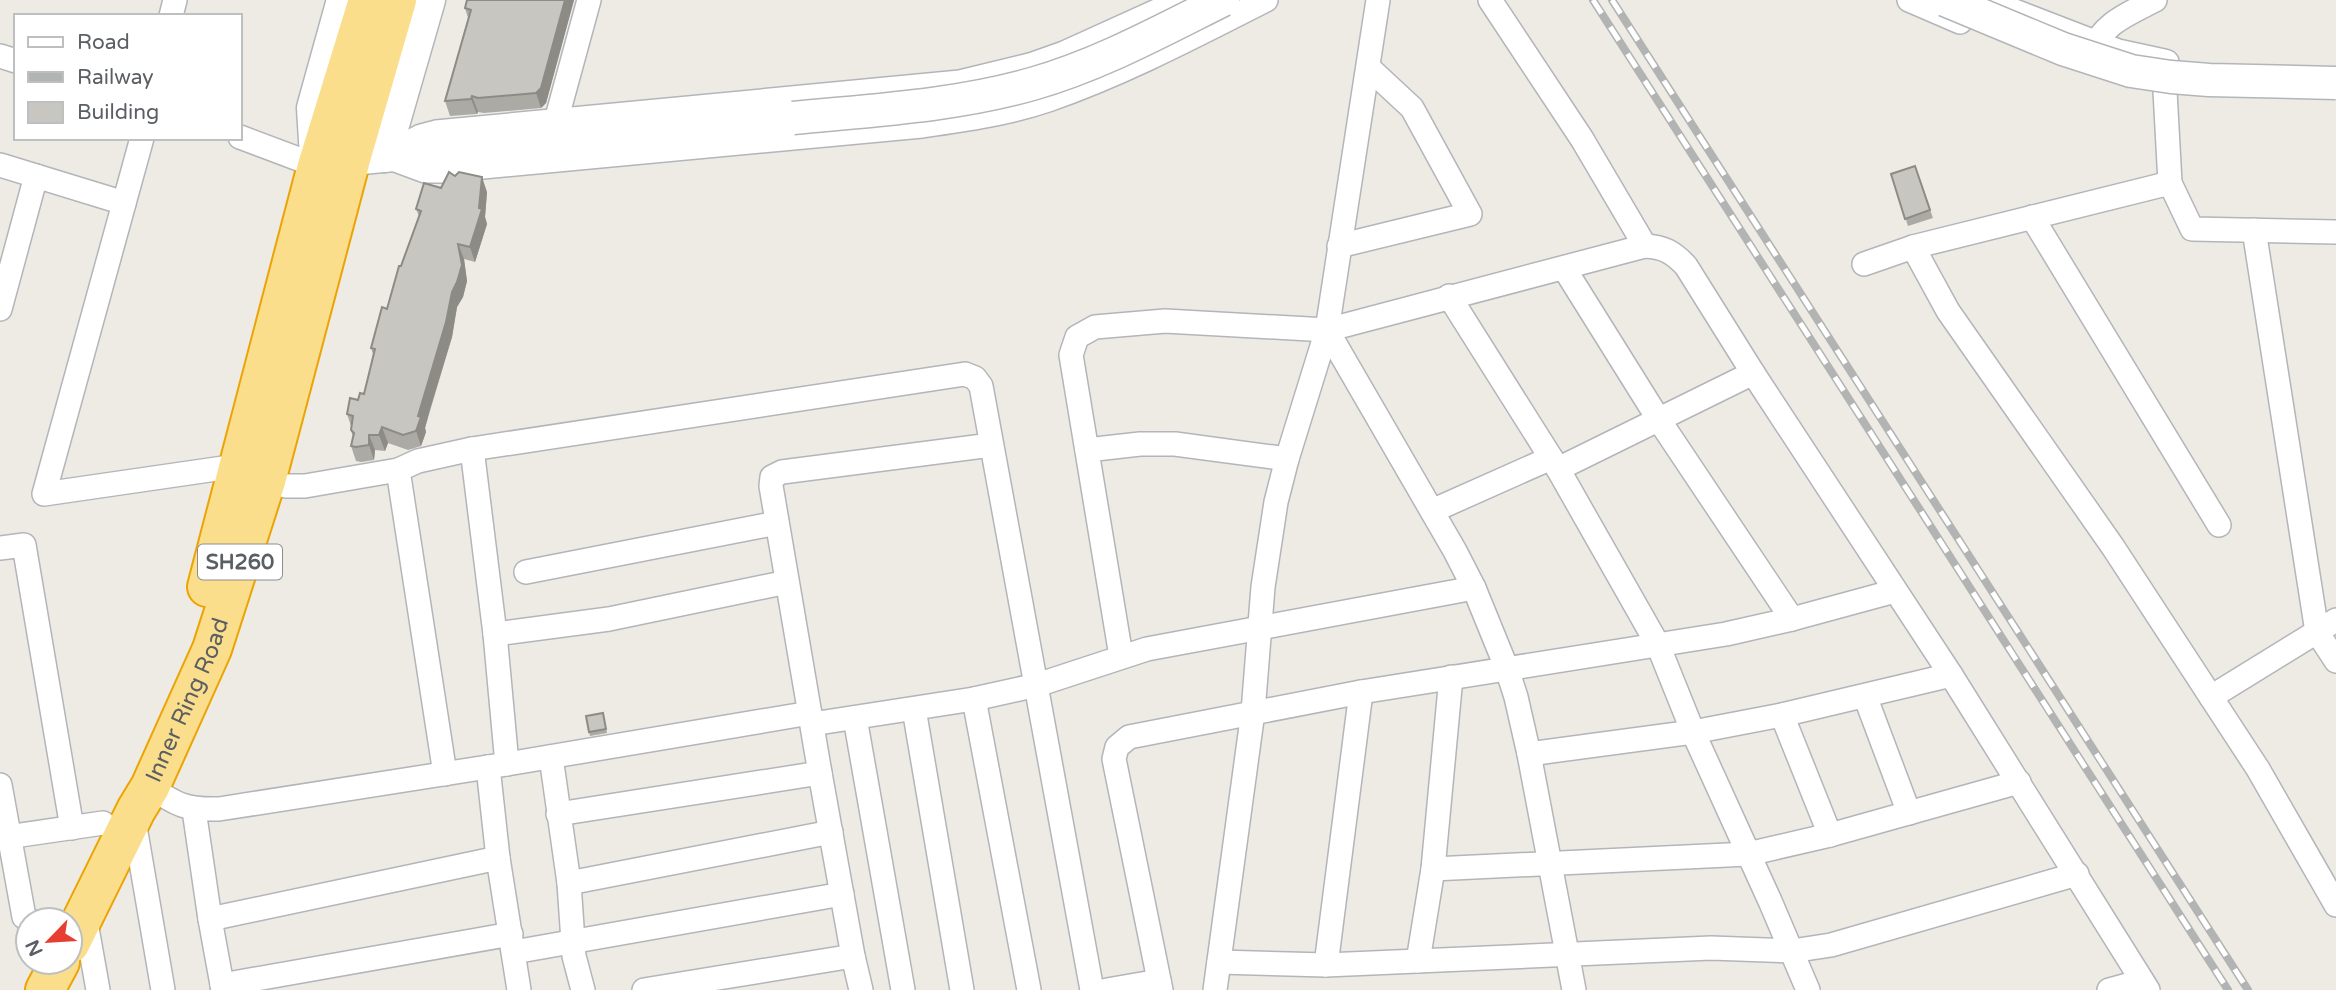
<svg xmlns="http://www.w3.org/2000/svg" width="2336" height="990" viewBox="0 0 2336 990" font-family="'Varela Round',sans-serif">
	<style>
		.lines { fill: none; stroke-linecap: round; stroke-linejoin: round }
		.street-casing { stroke: #b3b5ba; stroke-width: 26 }
		.secondary-casing { stroke: #b2b6ba; stroke-width: 35 }
		.highway-casing { stroke: #eca304; stroke-width: 42 }
		.street { stroke: #fff; stroke-width: 23 }
		.secondary { stroke: #fff; stroke-width: 32 }
		.highway { stroke: #fbde8c; stroke-width: 38 }
		.rail-casing { stroke: #b2b3b3; stroke-width: 8 }
		.rail { stroke: #fff; stroke-width: 5; stroke-dasharray: 16; stroke-linecap: butt }
		.secondary-bridge-casing { stroke: #b2b6ba; stroke-width: 35; stroke-linecap: butt }
		.secondary-bridge { stroke: #fff; stroke-width: 32 }
		.wall { fill: #acaaa5 }
		.shaded-wall { fill: #8c8b86 }
		.building { fill: #c8c6c0; stroke: #8c8b86; stroke-width: 2 }
		.labels { text-anchor: middle; dominant-baseline: central; stroke-width: 6; stroke-linejoin: round; paint-order: stroke }
		.shield { fill: #fff; stroke: #8c8f92; stroke-width: 2 }
		.shield-label { font-size: 21px; font-weight: bold; fill: #5b5f63 }
		.street-label { font-size: 23px; fill: #5b5f63; stroke: #fff }
	</style>
	<rect width="100%" height="100%" fill="#edebe3"/>
	<g class="lines">
		<!-- street casing -->
		<g class="street-casing">
			<g id="street">
				<polyline points="1490,0 1582,139 1645,246"/>
				<polyline points="1909,0 1960,22"/>
				<polyline points="1986,0 2118,51 2164,61"/>
				<polyline points="171,16 175,0"/>
				<path d="M2090,54C2103,23 2126,15 2155,0"/>
				<polyline points="0,56 16,61"/>
				<polyline points="2167,62 2165,91 2170,183"/>
				<polyline points="556,121 589,0"/>
				<polyline points="240,137 317,166"/>
				<polyline points="142,138 44,494 237,466"/>
				<polyline points="393,151 421,136 436,132 960,82 1030,65 1064,53 1181,0"/>
				<path d="M390,158L425,171H441L922,126C964,120 1007,114 1048,100C1123,74 1195,36 1266,0"/>
				<polyline points="0,165 124,203"/>
				<polyline points="2032,217 2219,525"/>
				<polyline points="2254,230 2317,632 2336,661"/>
				<polyline points="1339,246 1470,214 1412,108 1369,68"/>
				<polyline points="1913,247 1948,311 2113,547 2258,769 2336,905"/>
				<polyline points="1864,264 1913,247 2170,183 2192,229 2336,232"/>
				<polyline points="1564,268 1659,420 1792,619"/>
				<polyline points="1449,296 1558,469 1658,645 1693,732 1770,901 1808,990"/>
				<polyline points="0,309 36,176"/>
				<polyline points="1327,330 1455,551 1474,588 1507,669 1516,697 1529,754 1574,990"/>
				<polyline points="472,449 495,634 507,764"/>
				<polyline points="1087,450 1140,444 1175,444 1287,459"/>
				<polyline points="1558,469 1753,373"/>
				<polyline points="398,470 445,774"/>
				<polyline points="266,481 285,486 305,486 398,470 418,461 472,449 965,374 975,378 981,386 1092,990"/>
				<polyline points="1432,511 1551,458"/>
				<polyline points="0,548 24,545 72,828"/>
				<polyline points="526,572 777,523"/>
				<polyline points="495,634 609,619 787,582"/>
				<path d="M1121,656L1071,355L1077,337L1095,327L1165,321L1327,330L1645,246C1664,247 1673,252 1686,266L1753,373L1951,675L2148,990"/>
				<polyline points="1865,696 1909,813"/>
				<polyline points="2211,697 2336,620"/>
				<polyline points="974,699 1029,990"/>
				<polyline points="914,709 962,990"/>
				<polyline points="1782,715 1830,835"/>
				<polyline points="855,718 903,990"/>
				<polyline points="812,724 974,699 1037,685 1147,649 1474,588"/>
				<polyline points="1529,754 1693,732 1782,715 1951,675"/>
				<polyline points="551,757 569,883 574,956 583,990"/>
				<polyline points="488,767 498,858 519,990"/>
				<polyline points="820,773 771,486 772,477 782,472 991,445"/>
				<polyline points="0,785 24,917 29,920"/>
				<path d="M150,787C177,805 186,810 219,809L507,764L810,713"/>
				<polyline points="194,810 210,919 223,990"/>
				<polyline points="558,814 820,773 853,956 861,990"/>
				<polyline points="134,821 163,990"/>
				<polyline points="0,838 103,823"/>
				<polyline points="1433,869 1748,854 1830,835 2019,782"/>
				<polyline points="569,883 831,832"/>
				<polyline points="85,917 98,990"/>
				<polyline points="210,919 498,858"/>
				<polyline points="514,952 842,894"/>
				<polyline points="1418,961 1433,869 1451,677"/>
				<polyline points="1219,962 1326,965 1711,948 1792,951 1831,945 2077,874"/>
				<polyline points="1326,965 1361,692"/>
				<polyline points="222,985 511,934"/>
				<polyline points="644,990 853,956"/>
				<polyline points="1107,990 1159,981"/>
				<polyline points="1161,990 1114,759 1117,747 1129,737 1361,692 1726,634 1792,619 1895,591"/>
				<polyline points="1215,990 1253,712 1263,587 1276,502 1287,459 1327,330 1378,0"/>
				<polyline points="2109,990 2142,981"/>
			</g>
		</g>
		<!-- secondary casing -->
		<g class="secondary-casing">
			<g id="secondary">
				<polyline points="384,156 429,0"/>
				<polyline points="316,157 313,108 343,0"/>
				<polyline points="351,159 793,118"/>
			</g>
		</g>
		<!-- highway casing -->
		<g class="highway-casing">
			<g id="highway">
				<polyline points="207,587 317,166 368,0"/>
				<path id="s1" d="M70,944L136,810L150,787L212,649L266,481L351,159L397,0"/>
				<polyline points="45,990 60,962"/>
			</g>
		</g>
		<!-- street -->
		<use href="#street" class="street"/>
		<!-- secondary -->
		<use href="#secondary" class="secondary"/>
		<!-- highway -->
		<use href="#highway" class="highway"/>
		<!-- rail casing -->
		<g class="rail-casing">
			<g id="rail">
				<polyline points="1593,0 2228,990"/>
				<polyline points="1612,0 2248,990"/>
			</g>
		</g>
		<!-- rail -->
		<use href="#rail" class="rail"/>
		<!-- secondary-bridge casing -->
		<g class="secondary-bridge-casing">
			<g id="secondary-bridge">
				<polyline points="1945,0 2063,49 2131,71 2171,77 2209,80 2336,83"/>
				<path d="M793,118C874,110 954,106 1032,84C1099,65 1161,31 1223,0"/>
			</g>
		</g>
		<!-- secondary-bridge -->
		<use href="#secondary-bridge" class="secondary-bridge"/>
	</g>
	<!-- wall -->
	<g class="wall">
		<polygon points="467,0 574,0 546,103 541,108 484,113 478,112 477,114 450,116 445,101 468,18 465,8"/>
		<polygon points="1915,166 1933,218 1908,226 1891,174"/>
		<polygon points="441,188 487,192 485,217 487,224 475,262 464,259 467,281 463,297 457,307 452,337 425,428 426,432 421,446 408,450 388,443 385,451 375,450 374,460 361,462 356,461 351,446 353,437 351,430 351,426 347,414 364,394 373,354 371,348 387,309 419,216 416,209"/>
		<polygon points="603,713 607,733 590,736 589,732"/>
	</g>
	<!-- shaded-wall -->
	<g class="shaded-wall">
		<polygon points="565,0 574,0 546,103 541,108 536,93"/>
		<polygon points="472,96 478,112 477,114 471,99"/>
		<polygon points="482,177 487,192 485,217 487,224 475,262 470,247 479,208"/>
		<polygon points="458,244 464,259 467,281 463,297 457,307 452,337 430,409 425,428 426,432 421,446 416,431 418,416"/>
		<polygon points="382,427 388,443 385,451 379,435"/>
		<polygon points="369,435 375,450 374,460 369,445"/>
	</g>
	<!-- building -->
	<g class="building">
		<polygon points="467,0 565,0 541,88 536,93 478,98 472,96 471,99 445,101 471,10 465,8"/>
		<polygon points="1915,166 1930,210 1905,219 1891,174"/>
		<polygon points="449,172 455,176 459,172 482,177 479,208 482,209 470,247 458,244 462,265 457,282 452,292 446,322 418,416 421,417 416,431 403,435 382,427 379,435 369,435 369,445 356,447 351,446 354,433 351,430 353,416 347,414 350,398 358,400 360,393 364,394 375,349 371,348 382,307 387,309 399,266 401,266 421,211 416,209 424,183 441,188"/>
		<polygon points="603,713 606,729 589,732 586,716"/>
	</g>
	<g class="labels">
		<!-- shield labels -->
		<rect class="shield" x="198" y="544.5" width="84" height="35" rx="5"/>
		<g class="shield-label">
			<text x="240" y="562">SH260</text>
		</g>
		<!-- street labels -->
		<g class="street-label">
			<text stroke="none"><textPath href="#s1" startOffset="271">Inner Ring Road</textPath></text>
		</g>
	</g>
	<!-- legend -->
	<rect x="14" y="14" width="228" height="126" fill="#ffffff" stroke="#bdbfc1" stroke-width="2"/>
	<rect x="28" y="37" width="35" height="10" fill="#ffffff" stroke="#bdbfc1" stroke-width="2"/>
	<text x="77" y="49" font-size="21" fill="#5b5f63">Road</text>
	<rect x="28" y="72" width="35" height="10" fill="#b2b3b3" stroke="#bdbfc1" stroke-width="2"/>
	<text x="77" y="84" font-size="21" fill="#5b5f63">Railway</text>
	<rect x="28" y="102" width="35" height="21" fill="#c8c6c0" stroke="#bdbfc1" stroke-width="2"/>
	<text x="77" y="119" font-size="21" fill="#5b5f63">Building</text>
	<!-- north arrow -->
	<g transform="translate(49 941) rotate(245)"><circle r="33" fill="#ffffff" stroke="#bdbfc1" stroke-width="2"/>
	<path d="M0-5L12 26L0 18L-12 26Z" fill="#e63e30"/>
	<text y="-10" font-size="19" font-weight="bold" text-anchor="middle" fill="#5b5f63">N</text>
	</g>
</svg>
